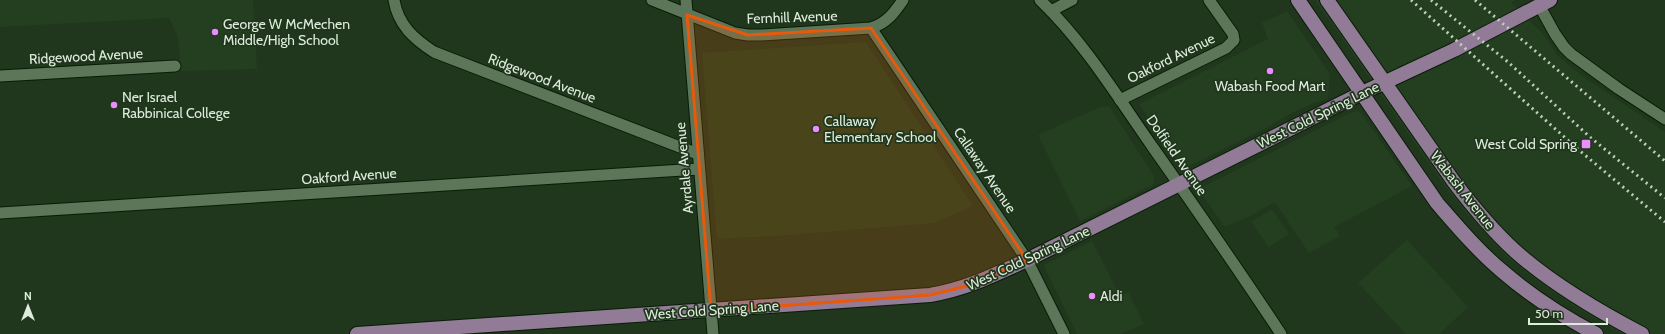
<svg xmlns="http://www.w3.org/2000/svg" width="1665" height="334" viewBox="0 0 1665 334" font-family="Cabin,sans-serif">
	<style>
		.built { fill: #243f20 }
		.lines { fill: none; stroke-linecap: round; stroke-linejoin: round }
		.minor-casing { stroke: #081d06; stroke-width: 13 }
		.major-casing { stroke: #081d06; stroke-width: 16 }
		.minor { stroke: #5d7559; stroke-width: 11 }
		.major { stroke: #917b96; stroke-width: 14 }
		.rail { stroke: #bfcebd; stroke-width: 3; stroke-dasharray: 2 4; stroke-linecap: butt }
		.marked { fill: #e8590c; fill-opacity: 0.2; stroke: #e8590c; stroke-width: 3; stroke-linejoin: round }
		.poi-dot { fill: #eb8dfc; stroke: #20361d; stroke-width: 1.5 }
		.labels { text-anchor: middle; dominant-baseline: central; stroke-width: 3.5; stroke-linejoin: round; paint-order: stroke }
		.street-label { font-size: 14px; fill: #deecdc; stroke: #20361d }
		.poi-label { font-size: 14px; fill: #deecdc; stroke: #20361d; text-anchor: start }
	</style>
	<rect width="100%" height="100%" fill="#20361d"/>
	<!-- built -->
	<g class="built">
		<polygon points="0,0 253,0 257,69 181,71 178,37 169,18 0,27"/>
		<polygon points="1315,0 1515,0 1511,3 1543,34 1558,56 1581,75 1665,132 1665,334 1622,334 1578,309 1539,282 1508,258 1468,215 1446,188"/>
		<polygon points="1287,11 1330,74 1328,99 1311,104 1286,116 1268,127 1187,167 1182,167 1139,104 1268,39 1262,23"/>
		<polygon points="866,42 973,206 934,223 789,235 717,239 702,53"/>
		<polygon points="1109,106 1154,176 1154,184 1080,221 1038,135 1100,107"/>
		<polygon points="1358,111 1362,114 1412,186 1334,227 1340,236 1309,253 1275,202 1248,217 1225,227 1198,189 1352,112"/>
		<polygon points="1272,209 1289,234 1269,247 1251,222"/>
		<polygon points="1407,240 1468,307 1439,334 1406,334 1358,283"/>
		<polygon points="1092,241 1120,296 1128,292 1144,324 1121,334 1077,334 1044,266 1044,265"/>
	</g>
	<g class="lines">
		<!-- minor casing -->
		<g class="minor-casing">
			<g id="minor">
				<path d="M394,0C398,25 414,39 434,52L698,154"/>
				<path d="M652,0L735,33L748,35H761L871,28C887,23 894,13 903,0"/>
				<polyline points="686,0 713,334"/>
				<path d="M1040,0C1085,43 1118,98 1154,149C1197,210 1240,272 1281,334"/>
				<polyline points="1539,5 1555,34 1564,47 1571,54 1619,89 1665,119"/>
				<polyline points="1051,11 1072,0"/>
				<polyline points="871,28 1027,260 1064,334"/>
				<polyline points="0,76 175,66"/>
				<polyline points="1120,100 1226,48 1234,40 1233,34 1209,0"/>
				<polyline points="0,213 699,169"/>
			</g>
		</g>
		<!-- major casing -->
		<g class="major-casing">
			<g id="major">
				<path d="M1298,0L1437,203C1457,226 1478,251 1502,271C1531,296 1562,316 1596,334"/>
				<path d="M1327,0L1454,182C1473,207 1492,230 1515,251C1552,284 1598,311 1642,334"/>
				<path d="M357,334L930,295C966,289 994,275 1027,260L1362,93L1454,50L1550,0"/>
			</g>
		</g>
		<!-- minor -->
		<use href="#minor" class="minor"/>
		<!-- major -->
		<use href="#major" class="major"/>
		<!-- rail -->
		<g class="rail">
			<polyline points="1411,0 1580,151 1665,222"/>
			<polyline points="1431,0 1508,62 1591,138 1665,198"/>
			<polyline points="1475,0 1665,161"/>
		</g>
	</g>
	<!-- marked area -->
	<path class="marked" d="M687,15L748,35L871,28L1027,260L979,283L930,295L711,311Z"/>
	<!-- markers -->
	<g class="poi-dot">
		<circle cx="215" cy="32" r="4"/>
		<circle cx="1270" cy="71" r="4"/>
		<circle cx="114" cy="105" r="4"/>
		<circle cx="816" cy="129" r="4"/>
		<rect x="1581" y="139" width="10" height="10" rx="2"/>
		<circle cx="1092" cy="296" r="4"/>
	</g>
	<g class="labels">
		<!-- street labels -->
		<g class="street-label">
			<text transform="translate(792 17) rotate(-2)">Fernhill Avenue</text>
			<text transform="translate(86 56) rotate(-3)">Ridgewood Avenue</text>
			<text transform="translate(1171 58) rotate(-26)">Oakford Avenue</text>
			<text transform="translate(542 78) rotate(21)">Ridgewood Avenue</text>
			<text transform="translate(1318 115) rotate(-26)">West Cold Spring Lane</text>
			<text transform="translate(1177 155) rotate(55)">Dolfield Avenue</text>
			<text transform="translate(684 168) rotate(-95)">Ayrdale Avenue</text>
			<text transform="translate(985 170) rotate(56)">Callaway Avenue</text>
			<text transform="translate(349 176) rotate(-4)">Oakford Avenue</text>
			<text transform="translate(1463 190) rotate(52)">Wabash Avenue</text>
			<text transform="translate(1028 258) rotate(-25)">West Cold Spring Lane</text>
			<text transform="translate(712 310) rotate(-4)">West Cold Spring Lane</text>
		</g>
		<!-- poi labels -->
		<g class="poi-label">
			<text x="223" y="24">George W McMechen<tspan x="223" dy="16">Middle/High School</tspan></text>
			<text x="1270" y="86" text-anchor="middle">Wabash Food Mart</text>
			<text x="122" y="97">Ner Israel<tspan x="122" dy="16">Rabbinical College</tspan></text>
			<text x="824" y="121">Callaway<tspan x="824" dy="16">Elementary School</tspan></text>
			<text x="1577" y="144" text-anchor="end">West Cold Spring</text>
			<text x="1100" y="296">Aldi</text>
		</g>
	</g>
	<!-- north arrow -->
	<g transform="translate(28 306)" stroke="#20361d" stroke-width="3" paint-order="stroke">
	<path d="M0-3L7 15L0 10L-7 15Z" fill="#deecdc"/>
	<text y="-6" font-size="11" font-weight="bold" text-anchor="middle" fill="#deecdc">N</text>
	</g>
	<!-- scale -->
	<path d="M1529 318v6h78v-6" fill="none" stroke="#deecdc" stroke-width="2"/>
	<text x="1535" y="318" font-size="12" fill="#deecdc" stroke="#20361d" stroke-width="3" paint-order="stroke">50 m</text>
</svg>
